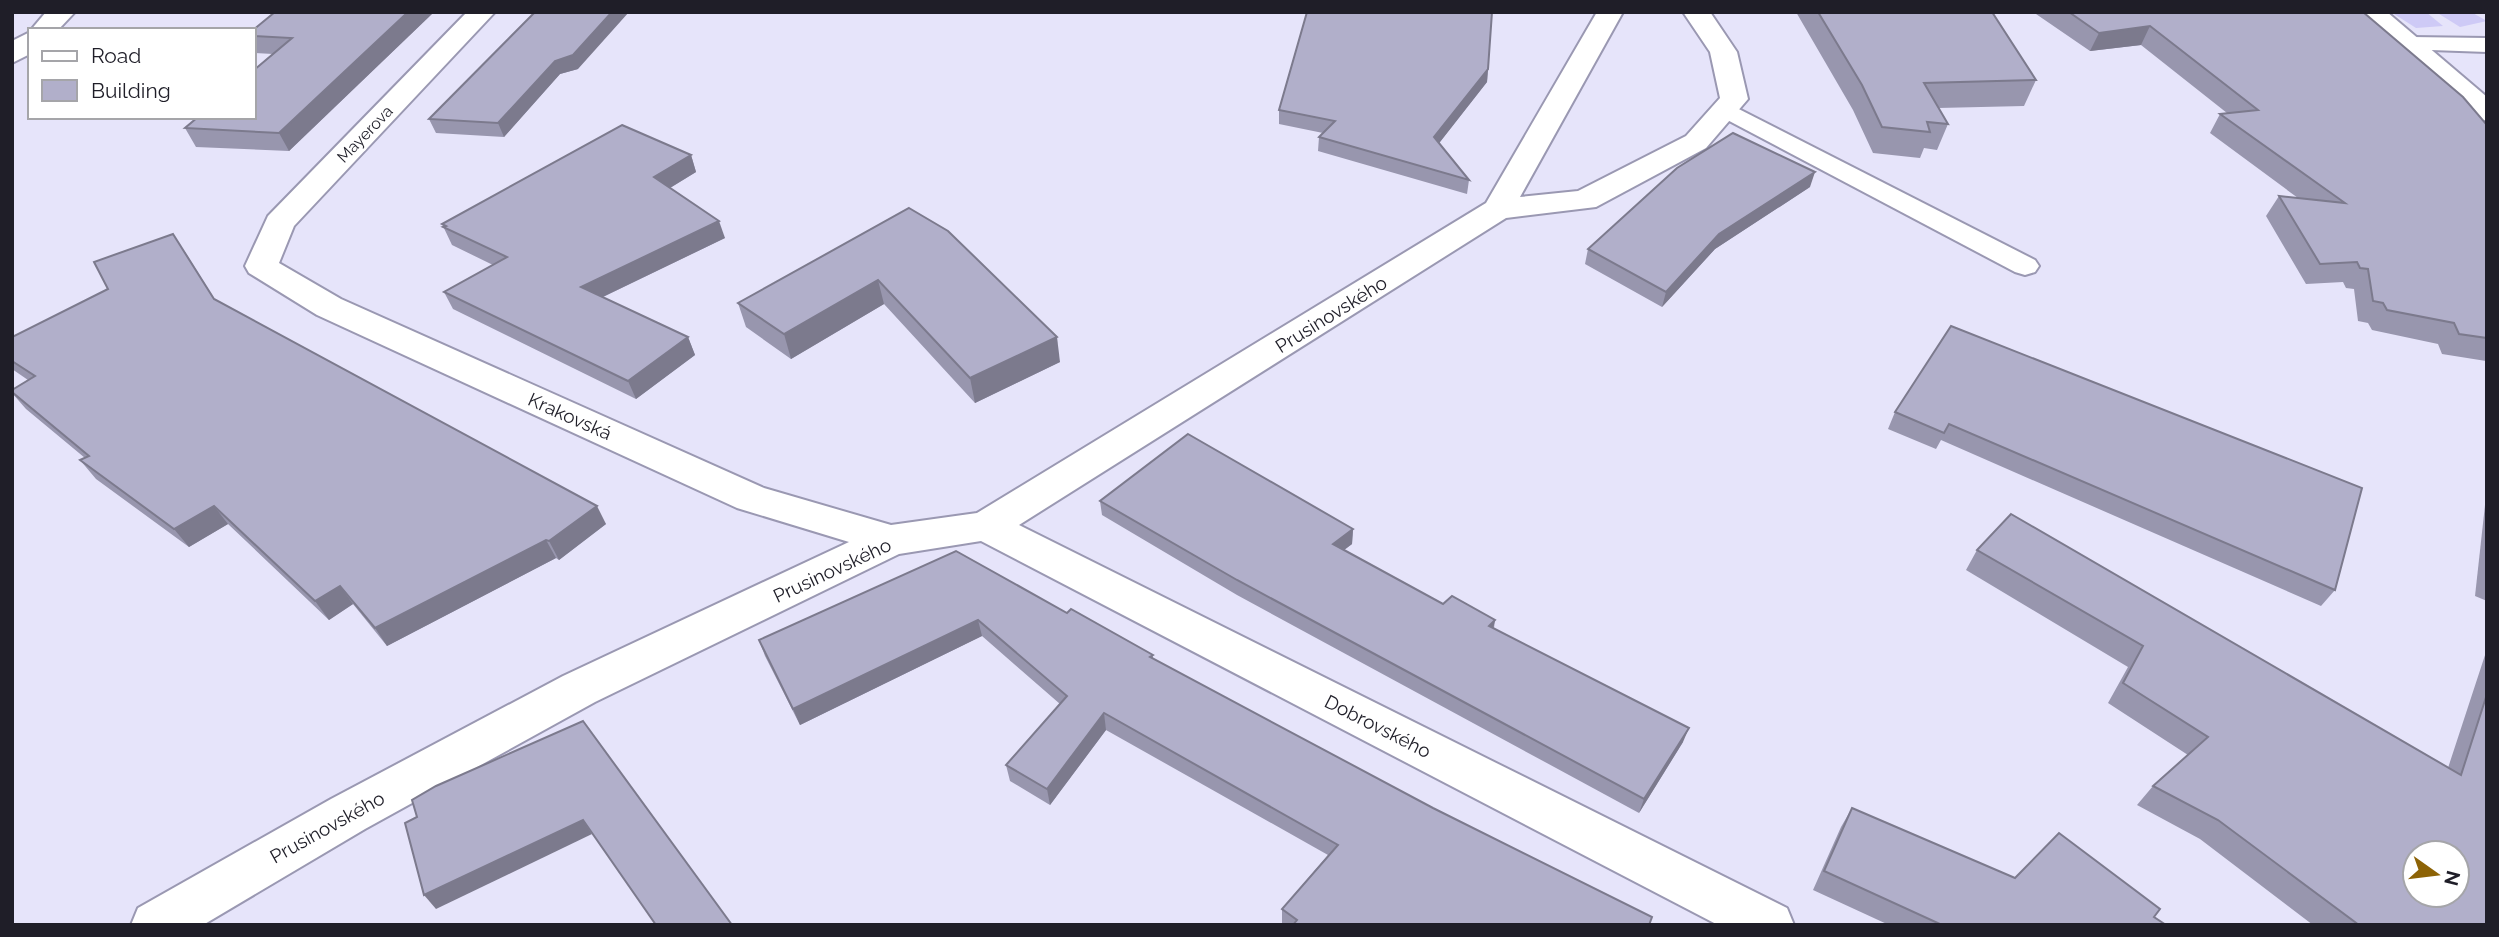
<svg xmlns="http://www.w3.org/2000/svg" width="2499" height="937" viewBox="0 0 2499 937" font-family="Raleway,sans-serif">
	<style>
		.green { fill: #cecaf6 }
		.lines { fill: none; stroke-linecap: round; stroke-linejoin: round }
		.service-casing { stroke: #9a98b2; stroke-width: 4 }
		.minor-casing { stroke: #9a98b2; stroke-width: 4 }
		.tertiary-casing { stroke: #9a98b2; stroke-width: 4 }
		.secondary-casing { stroke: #9a98b2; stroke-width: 4 }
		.service { fill: #fff; fill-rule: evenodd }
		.minor { fill: #fff; fill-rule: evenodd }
		.tertiary { fill: #fff; fill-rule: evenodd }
		.secondary { fill: #fff; fill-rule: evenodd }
		.wall { fill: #9896ae }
		.shaded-wall { fill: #7c7a8d }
		.building { fill: #b1afca; stroke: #7c7a8d; stroke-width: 2; fill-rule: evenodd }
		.labels { text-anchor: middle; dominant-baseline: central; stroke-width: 5; stroke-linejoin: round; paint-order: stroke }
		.far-street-label { font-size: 16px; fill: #1f1e28; stroke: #fff }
		.street-label { font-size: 19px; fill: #1f1e28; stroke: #fff }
	</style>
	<rect width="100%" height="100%" fill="#e6e4fa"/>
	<!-- green -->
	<g class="green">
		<polygon points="2391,12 2426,12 2443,26 2416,28"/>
		<polygon points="2436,12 2471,12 2487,21 2460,27"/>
	</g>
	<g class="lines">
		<!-- service casing -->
		<g class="service-casing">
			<g id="service">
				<polygon points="2411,37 2487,38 2487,52 2403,49 2399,44 2403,39"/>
				<polygon points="1725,102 2035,260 2039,266 2035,272 2025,275 2015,272 1716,114 1713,109 1716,104"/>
			</g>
		</g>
		<!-- minor casing -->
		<g class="minor-casing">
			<polygon id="minor" points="467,12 495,12 294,226 279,263 341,299 764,488 891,525 977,513 1486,203 1597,12 1623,12 1520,197 1578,191 1686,136 1720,98 1710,52 1683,12 1710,12 1737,52 1748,99 1706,148 1596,207 1506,218 1019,525 1787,908 1794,925 1718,925 981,541 899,554 595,702 365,829 203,925 131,925 138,908 331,799 563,676 849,542 737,508 317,315 249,273 245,266 268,216"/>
		</g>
		<!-- tertiary casing -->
		<g class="tertiary-casing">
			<polygon id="tertiary" points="2358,12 2387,12 2487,97 2487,121 2477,118"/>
		</g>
		<!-- secondary casing -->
		<g class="secondary-casing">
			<g id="secondary">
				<polygon points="46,12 75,12 58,30 30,31"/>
				<polygon points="30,32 30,54 12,63 12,41"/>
			</g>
		</g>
		<!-- service -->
		<use href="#service" class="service"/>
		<!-- minor -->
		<use href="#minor" class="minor"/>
		<!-- tertiary -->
		<use href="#tertiary" class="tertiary"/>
		<!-- secondary -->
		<use href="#secondary" class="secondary"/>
	</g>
	<!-- wall -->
	<g class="wall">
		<polygon points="275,12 434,12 289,151 196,147 185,128 273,54 255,53 254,50 254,30"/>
		<polygon points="535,12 578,69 560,74 504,137 436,133 429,119"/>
		<polygon points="1796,12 1870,12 2036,80 2024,106 1938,108 1948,124 1937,150 1924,148 1920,158 1873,153 1853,110"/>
		<polygon points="2037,12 2363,12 2487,125 2487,364 2486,361 2442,354 2438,344 2372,330 2368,323 2358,321 2354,289 2346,288 2343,282 2306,284 2266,216 2279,196 2298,198 2210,133 2220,114 2227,113 2141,45 2090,51 2036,14"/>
		<polygon points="1488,69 1487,82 1439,143 1469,180 1467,194 1318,151 1319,137 1323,133 1279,124 1279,110"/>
		<polygon points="691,155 696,172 670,188 725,238 603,297 688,337 695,355 636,399 453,309 444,292 493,265 452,245 442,224"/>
		<polygon points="1810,187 1715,249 1662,307 1585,264 1588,249"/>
		<polygon points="909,208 1060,362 975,403 884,304 791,359 746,327 738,303"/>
		<polygon points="185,252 215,300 606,524 559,560 556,558 387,646 353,604 329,620 228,524 189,547 96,479 80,460 85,458 26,409 12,393 12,390 28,380 12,369 12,337"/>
		<polygon points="1951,326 2335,590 2321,606 1941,440 1936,449 1888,429 1895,412"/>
		<polygon points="2487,487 2487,601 2475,596"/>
		<polygon points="1100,501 1353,529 1352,544 1344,550 1443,604 1495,620 1494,628 1683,742 1639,813 1237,595 1102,515"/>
		<polygon points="1977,550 2448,768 2487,649 2487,925 2313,925 2200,839 2137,805 2153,786 2188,755 2108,703 2128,667 1966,570"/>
		<polygon points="1067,613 1153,655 1153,659 1649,925 1284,925 1282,923 1282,909 1328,855 1106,730 1050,805 1010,781 1006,765 1060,704 982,636 800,725 765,656 759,640"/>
		<polygon points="1852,808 2015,878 2154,917 2166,925 1889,925 1813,890 1841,827"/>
	</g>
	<!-- shaded-wall -->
	<g class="shaded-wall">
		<polygon points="408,12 434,12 289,151 279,133"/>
		<polygon points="612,12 629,12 578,69 560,74 504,137 498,123 555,61"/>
		<polygon points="2150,26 2141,45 2090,51 2099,33"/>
		<polygon points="1488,69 1487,82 1433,151 1434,137"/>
		<polygon points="691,155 696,172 660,194 654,177"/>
		<polygon points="1815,172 1810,187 1715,249 1662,307 1666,292 1719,234"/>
		<polygon points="719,221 725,238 588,304 581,287"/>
		<polygon points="878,280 884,304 791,359 784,334"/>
		<polygon points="688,337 695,355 636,399 628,381"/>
		<polygon points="1057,337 1060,362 975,403 970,378"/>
		<polygon points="214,506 228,524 189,547 174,529"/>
		<polygon points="597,506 606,524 559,560 549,541"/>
		<polygon points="1353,529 1352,544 1332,559 1333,544"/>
		<polygon points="546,540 556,558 387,646 375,628"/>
		<polygon points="340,586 353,604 329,620 315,601"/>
		<polygon points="978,620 982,636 800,725 793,709"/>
		<polygon points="1495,620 1492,634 1489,626"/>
		<polygon points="1104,713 1106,730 1050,805 1047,789"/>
		<polygon points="1689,728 1683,742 1639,813 1644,799"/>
		<polygon points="583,820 592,834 436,909 424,895"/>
	</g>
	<!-- building -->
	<g class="building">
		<polygon points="275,12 408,12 279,133 185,128 198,117 254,117 254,70 292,38 254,36 254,30 253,30"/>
		<polygon points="535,12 612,12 573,55 555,61 498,123 429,119"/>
		<polygon points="1307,12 1492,12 1488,69 1434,137 1469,180 1319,137 1335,121 1279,110"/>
		<polygon points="1818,12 1870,12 1872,13 1878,12 1992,12 2036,80 1924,83 1948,124 1927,122 1930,132 1882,127 1862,85"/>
		<polygon points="2069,12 2363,12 2463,97 2487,125 2487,338 2459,334 2454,323 2387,310 2383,303 2373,301 2368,269 2360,268 2357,262 2320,264 2279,196 2345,203 2220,114 2258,110 2150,26 2099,33"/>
		<polygon points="622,125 691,155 654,177 719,221 581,287 688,337 628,381 444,292 507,257 443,227 446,226 442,224"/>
		<polygon points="1733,133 1815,172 1719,234 1666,292 1588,249 1677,168"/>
		<polygon points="909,208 948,231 1057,337 970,378 878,280 784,334 738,303"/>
		<polygon points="173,234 214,299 597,506 549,541 546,540 375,628 340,586 315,601 214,506 174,529 80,460 89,456 12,392 12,390 35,376 12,361 12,337 108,289 94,262"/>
		<polygon points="1951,326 2362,488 2335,590 1949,424 1944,433 1895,412"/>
		<polygon points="1188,434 1353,529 1333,544 1443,604 1452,596 1495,620 1489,626 1689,728 1644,799 1237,580 1100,501"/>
		<path d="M2011,514L2461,775L2487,694V925H2359L2218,820L2153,786L2208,737L2123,683L2143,646L1977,550ZM2415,853H2457V895H2415Z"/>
		<polygon points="956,551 1067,613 1071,609 1153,655 1150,657 1433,808 1652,917 1649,925 1293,925 1297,920 1282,909 1338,845 1104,713 1047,789 1006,765 1067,696 978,620 793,709 759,640"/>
		<polygon points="583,721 732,925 656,925 583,820 424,895 405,823 417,817 412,800 436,786"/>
		<polygon points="1852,808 2015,878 2059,833 2160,909 2154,917 2166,925 1942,925 1824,871"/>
	</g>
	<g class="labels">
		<!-- far-street labels -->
		<g class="far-street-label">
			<text transform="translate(365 134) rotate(-46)">Mayerova</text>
		</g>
		<!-- street labels -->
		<g class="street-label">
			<text transform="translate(1331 314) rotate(-32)">Prusinovského</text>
			<text transform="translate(570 416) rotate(24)">Krakovská</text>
			<text transform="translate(832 570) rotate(-25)">Prusinovského</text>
			<text transform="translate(1378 726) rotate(27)">Dobrovského</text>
			<text transform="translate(327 827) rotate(-29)">Prusinovského</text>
		</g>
	</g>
	<!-- border -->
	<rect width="2499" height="937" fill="none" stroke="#1f1e28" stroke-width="28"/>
	<!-- legend -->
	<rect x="28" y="28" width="228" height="91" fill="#ffffff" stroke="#a5a5a9" stroke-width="2"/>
	<rect x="42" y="51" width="35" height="10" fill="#ffffff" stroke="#a5a5a9" stroke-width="2"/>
	<text x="91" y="63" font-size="21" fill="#1f1e28">Road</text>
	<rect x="42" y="80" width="35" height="21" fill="#b1afca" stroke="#a5a5a9" stroke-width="2"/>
	<text x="91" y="98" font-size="21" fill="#1f1e28">Building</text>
	<!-- north arrow -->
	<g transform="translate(2436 874) rotate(104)"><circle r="33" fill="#ffffff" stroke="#a5a5a9" stroke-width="2"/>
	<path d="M0-5L12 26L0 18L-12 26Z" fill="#8d6306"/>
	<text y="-10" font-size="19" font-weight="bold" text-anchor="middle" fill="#1f1e28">N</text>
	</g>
</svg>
